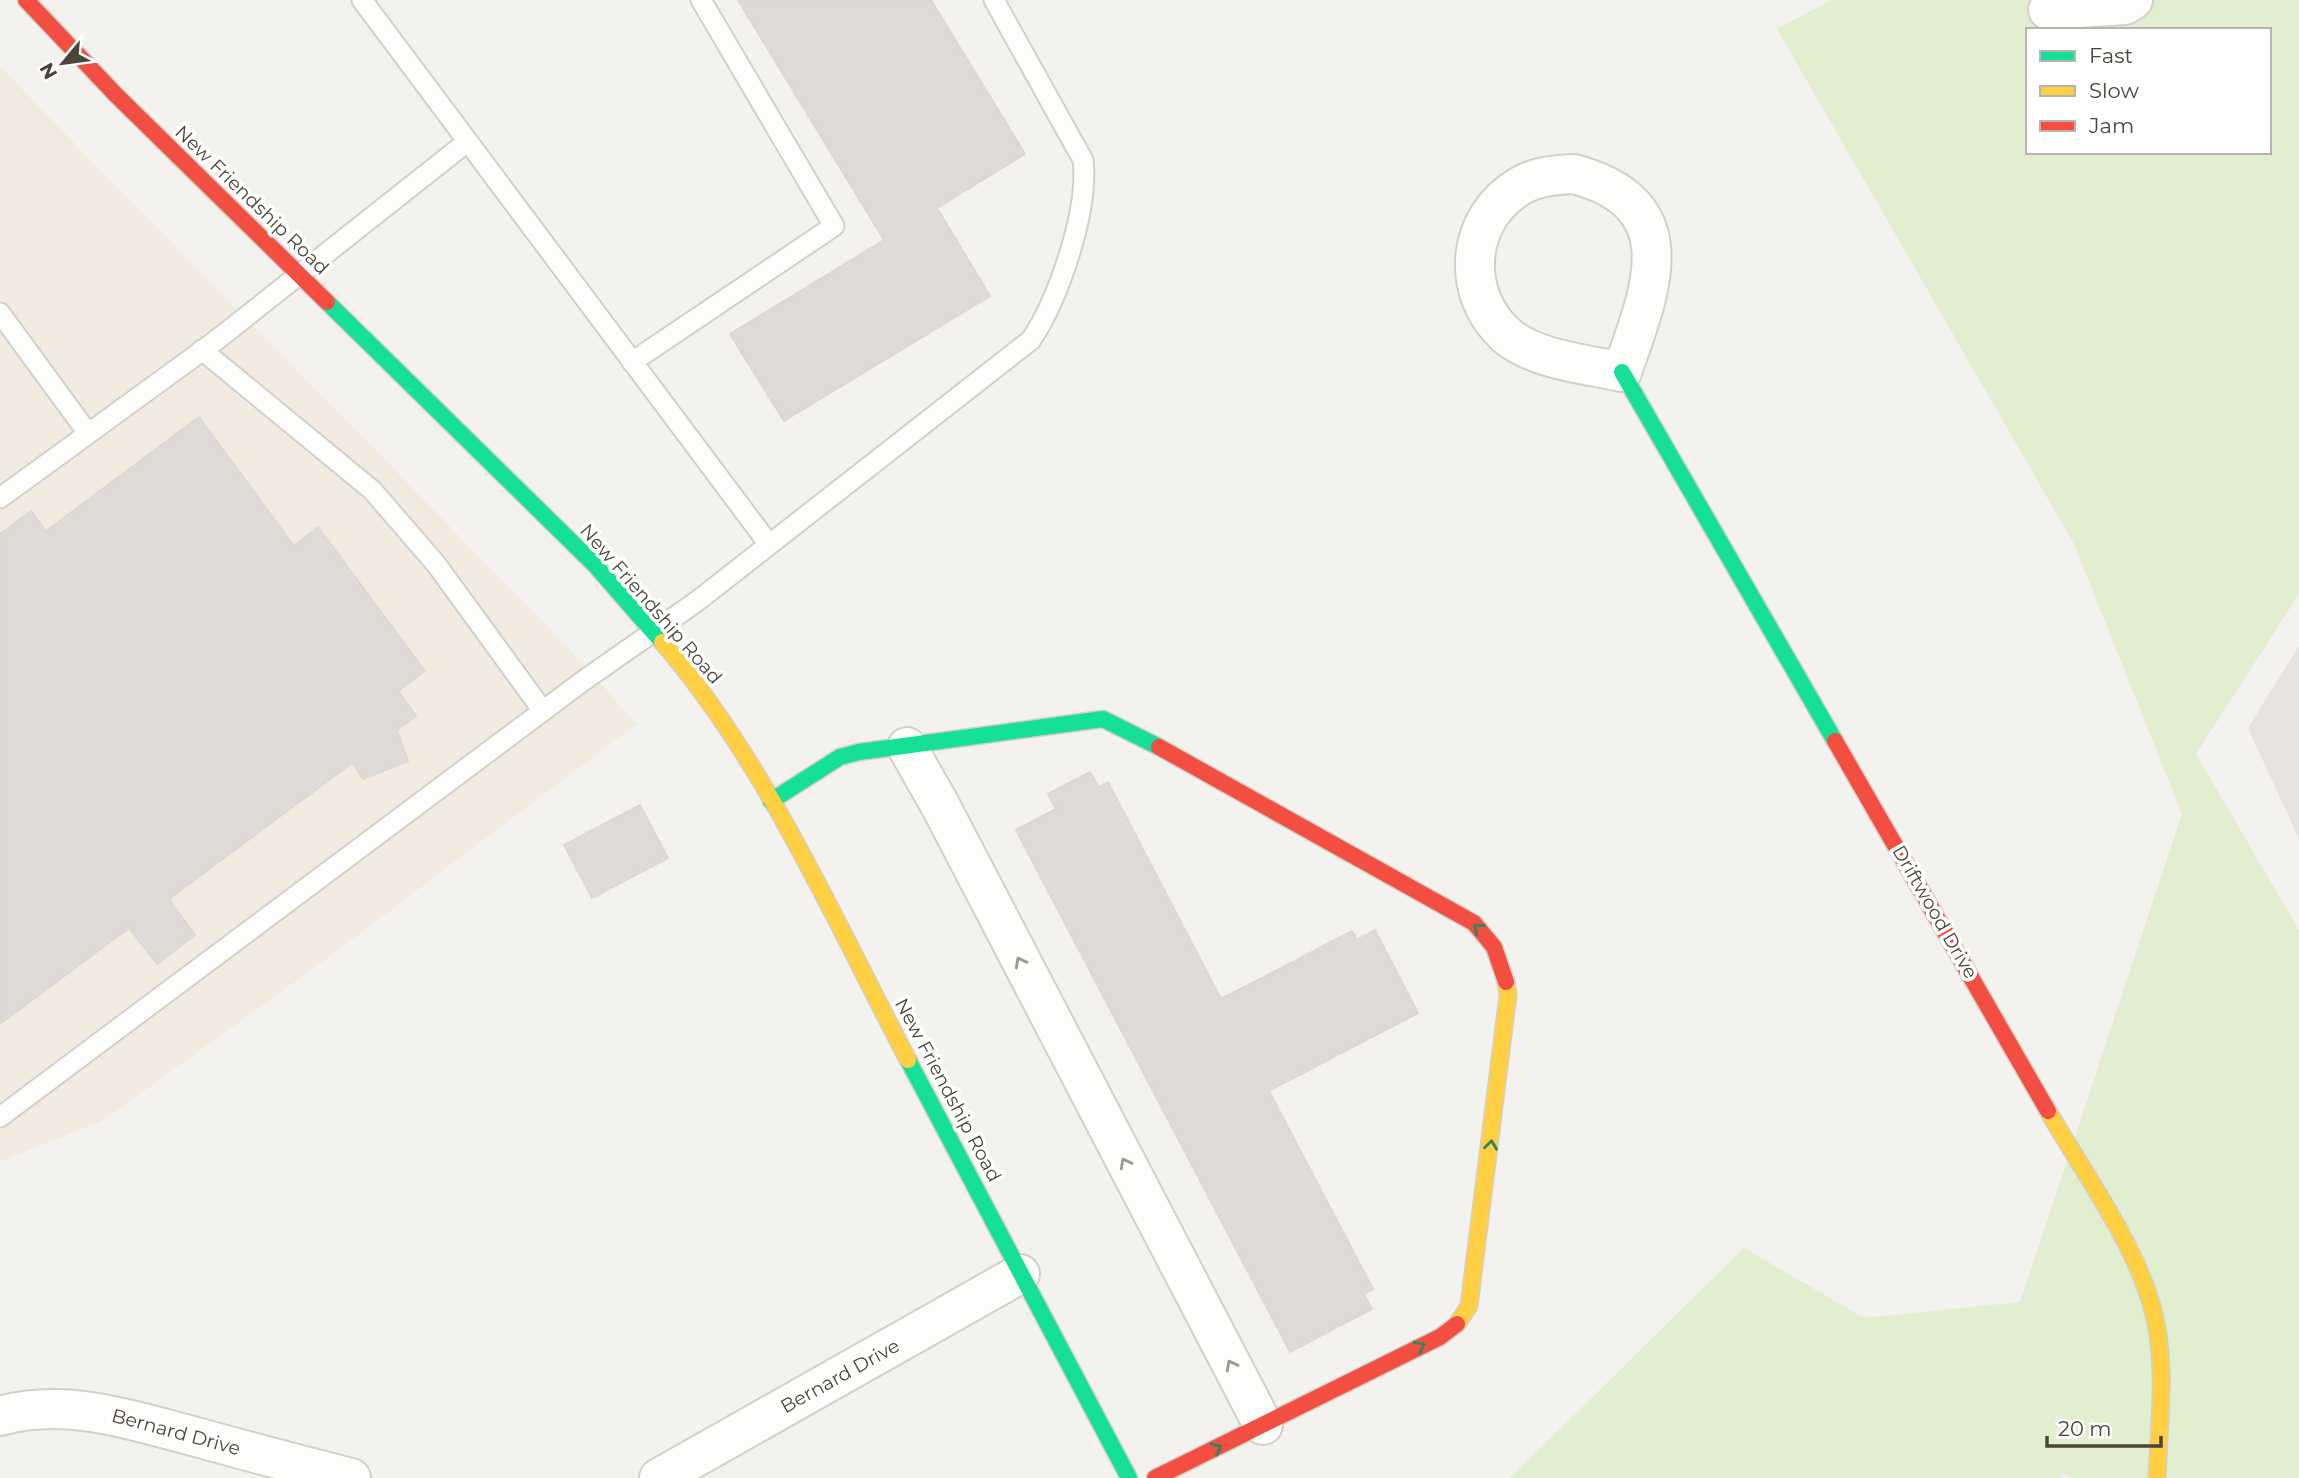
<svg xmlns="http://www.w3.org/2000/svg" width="2299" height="1478" viewBox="0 0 2299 1478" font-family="Montserrat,sans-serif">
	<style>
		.commercial { fill: #f3ebdf }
		.industrial { fill: #e6e2de }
		.green { fill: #e1eecf; fill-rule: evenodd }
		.building { fill: #dedbd6; stroke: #dcd9d4; stroke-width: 2 }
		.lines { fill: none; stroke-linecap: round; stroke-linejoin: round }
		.lane-casing { stroke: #d2d0cb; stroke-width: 23 }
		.street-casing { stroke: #d2d0cb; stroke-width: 42 }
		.fast-casing { stroke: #d3cfc5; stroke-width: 19 }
		.slow-casing { stroke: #d3cfc5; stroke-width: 19 }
		.jam-casing { stroke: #d3cfc5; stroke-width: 19 }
		.lane { stroke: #fdfdfc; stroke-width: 19 }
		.street { stroke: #fdfdfc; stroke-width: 38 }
		.fast { stroke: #16e098; stroke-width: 16 }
		.slow { stroke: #ffcf43; stroke-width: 16 }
		.jam { stroke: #f24e42; stroke-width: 16 }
		.oneway { stroke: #36825f }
		.oneway2 { stroke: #9b9791 }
		.labels { text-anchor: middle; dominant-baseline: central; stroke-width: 7; stroke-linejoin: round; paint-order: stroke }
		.street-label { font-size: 19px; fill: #4b4439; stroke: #fff }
	</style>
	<rect width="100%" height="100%" fill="#f4f2ee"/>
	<!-- commercial -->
	<polygon class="commercial" points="0,67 566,645 637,724 314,968 104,1120 0,1162"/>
	<!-- industrial -->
	<polygon class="industrial" points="2299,646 2299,839 2248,728"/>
	<!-- green -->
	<path class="green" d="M1832,0H2299V594L2196,754L2299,930V1478H2073L2065,1474L2060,1478H1510L1744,1248L1864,1318L2020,1302L2182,814L2074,544L1777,29ZM2028,30H2269V152H2028Z"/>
	<!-- building -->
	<g class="building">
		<polygon points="738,0 931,0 1025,154 937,208 990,296 784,421 730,334 884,240"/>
		<polygon points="199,417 294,546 318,527 425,671 398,691 416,716 397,730 408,761 363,779 352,763 169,899 195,935 157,964 129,928 0,1024 0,534 31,511 46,531"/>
		<polygon points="1090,772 1099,787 1108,782 1221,999 1352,931 1357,940 1375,930 1418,1013 1269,1091 1373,1289 1364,1294 1372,1309 1290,1352 1016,830 1056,809 1048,794"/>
		<polygon points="640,805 668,858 592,898 564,845"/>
	</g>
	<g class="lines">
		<!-- lane casing -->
		<g class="lane-casing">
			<g id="lane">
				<polyline points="362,0 768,543"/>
				<polyline points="0,313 87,432"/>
				<polyline points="202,350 372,490 436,564 543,711"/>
				<polyline points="632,362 834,226 701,0"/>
				<polyline points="0,498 214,342 467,142"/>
				<path d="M0,1117L583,681L696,602L1031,340C1059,298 1089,210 1083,160L994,0"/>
			</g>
		</g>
		<!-- street casing -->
		<g class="street-casing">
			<g id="street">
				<polyline points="2048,10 2125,5 2133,0"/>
				<path d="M1574,174C1689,205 1650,291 1622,372C1586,364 1535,360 1506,335C1459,292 1466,216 1522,185C1538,176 1556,175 1574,174Z"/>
				<polyline points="907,747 940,805 1263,1425"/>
				<path d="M0,1416C68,1397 134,1421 200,1438C250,1452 300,1465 351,1478"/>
				<polyline points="659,1478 1020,1274"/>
			</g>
		</g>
		<!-- fast casing -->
		<g class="fast-casing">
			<g id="fast">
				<polyline points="327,302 595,565 662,642"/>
				<polyline points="1622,372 1835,741"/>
				<polyline points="771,801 840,757 859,752 1103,719 1159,747"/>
				<polyline points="908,1060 1129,1478"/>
			</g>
		</g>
		<!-- slow casing -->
		<g class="slow-casing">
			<g id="slow">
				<path d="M662,642C765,761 835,921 908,1060"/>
				<path d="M2048,1111C2082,1170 2132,1239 2151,1303C2168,1358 2159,1421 2157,1478"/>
				<polyline points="1457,1324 1469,1306 1508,995 1506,982"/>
			</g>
		</g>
		<!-- jam casing -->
		<g class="jam-casing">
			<g id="jam">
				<polyline points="26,0 116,95 327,302"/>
				<polyline points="1835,741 2048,1111"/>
				<polyline points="1159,747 1474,923 1494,947 1506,982"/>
				<polyline points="1155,1478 1440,1337 1457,1324"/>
			</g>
		</g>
		<!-- lane -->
		<use href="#lane" class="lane"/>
		<!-- street -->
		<use href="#street" class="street"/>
		<!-- fast -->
		<use href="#fast" class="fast"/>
		<!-- slow -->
		<use href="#slow" class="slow"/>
		<!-- jam -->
		<use href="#jam" class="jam"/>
	</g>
	<!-- one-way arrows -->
	<defs><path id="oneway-chevron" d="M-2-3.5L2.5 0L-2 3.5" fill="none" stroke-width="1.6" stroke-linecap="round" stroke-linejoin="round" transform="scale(1.75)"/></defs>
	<g class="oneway">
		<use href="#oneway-chevron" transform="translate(1478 928) rotate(-139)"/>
		<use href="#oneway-chevron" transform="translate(1491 1145) rotate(-83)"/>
		<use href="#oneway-chevron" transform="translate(1420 1346) rotate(-26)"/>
		<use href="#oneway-chevron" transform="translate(1217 1448) rotate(-26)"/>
	</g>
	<g class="oneway2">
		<use href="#oneway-chevron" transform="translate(1020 962) rotate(-118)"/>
		<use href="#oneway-chevron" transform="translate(1125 1163) rotate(-118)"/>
		<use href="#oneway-chevron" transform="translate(1231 1365) rotate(-118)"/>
	</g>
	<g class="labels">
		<!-- street labels -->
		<g class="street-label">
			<text transform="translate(252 200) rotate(44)">New Friendship Road</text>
			<text transform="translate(651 604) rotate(49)">New Friendship Road</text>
			<text transform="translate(1935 912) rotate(60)">Driftwood Drive</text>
			<text transform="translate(948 1090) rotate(62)">New Friendship Road</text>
			<text transform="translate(840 1376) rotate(-29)">Bernard Drive</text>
			<text transform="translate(176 1432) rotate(15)">Bernard Drive</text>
		</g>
	</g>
	<!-- legend -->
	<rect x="2026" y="28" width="245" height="126" fill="#ffffff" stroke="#b7b4b0" stroke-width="2"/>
	<rect x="2040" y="51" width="35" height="10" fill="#16e098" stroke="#b7b4b0" stroke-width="2"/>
	<text x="2089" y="63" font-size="21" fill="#4b4439">Fast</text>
	<rect x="2040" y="86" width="35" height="10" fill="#ffcf43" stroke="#b7b4b0" stroke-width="2"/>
	<text x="2089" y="98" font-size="21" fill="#4b4439">Slow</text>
	<rect x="2040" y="121" width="35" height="10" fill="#f24e42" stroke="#b7b4b0" stroke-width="2"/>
	<text x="2089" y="133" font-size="21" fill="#4b4439">Jam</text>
	<!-- north arrow -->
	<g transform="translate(63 63) rotate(241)" stroke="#ffffff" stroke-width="5" paint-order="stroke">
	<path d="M0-5L12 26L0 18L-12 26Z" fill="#4b4439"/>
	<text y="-10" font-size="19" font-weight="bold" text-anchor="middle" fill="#4b4439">N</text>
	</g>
	<!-- scale -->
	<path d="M2047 1436v10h114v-10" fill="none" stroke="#4b4439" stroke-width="3.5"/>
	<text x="2058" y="1436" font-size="21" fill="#4b4439" stroke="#ffffff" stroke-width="5" paint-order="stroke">20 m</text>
</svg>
